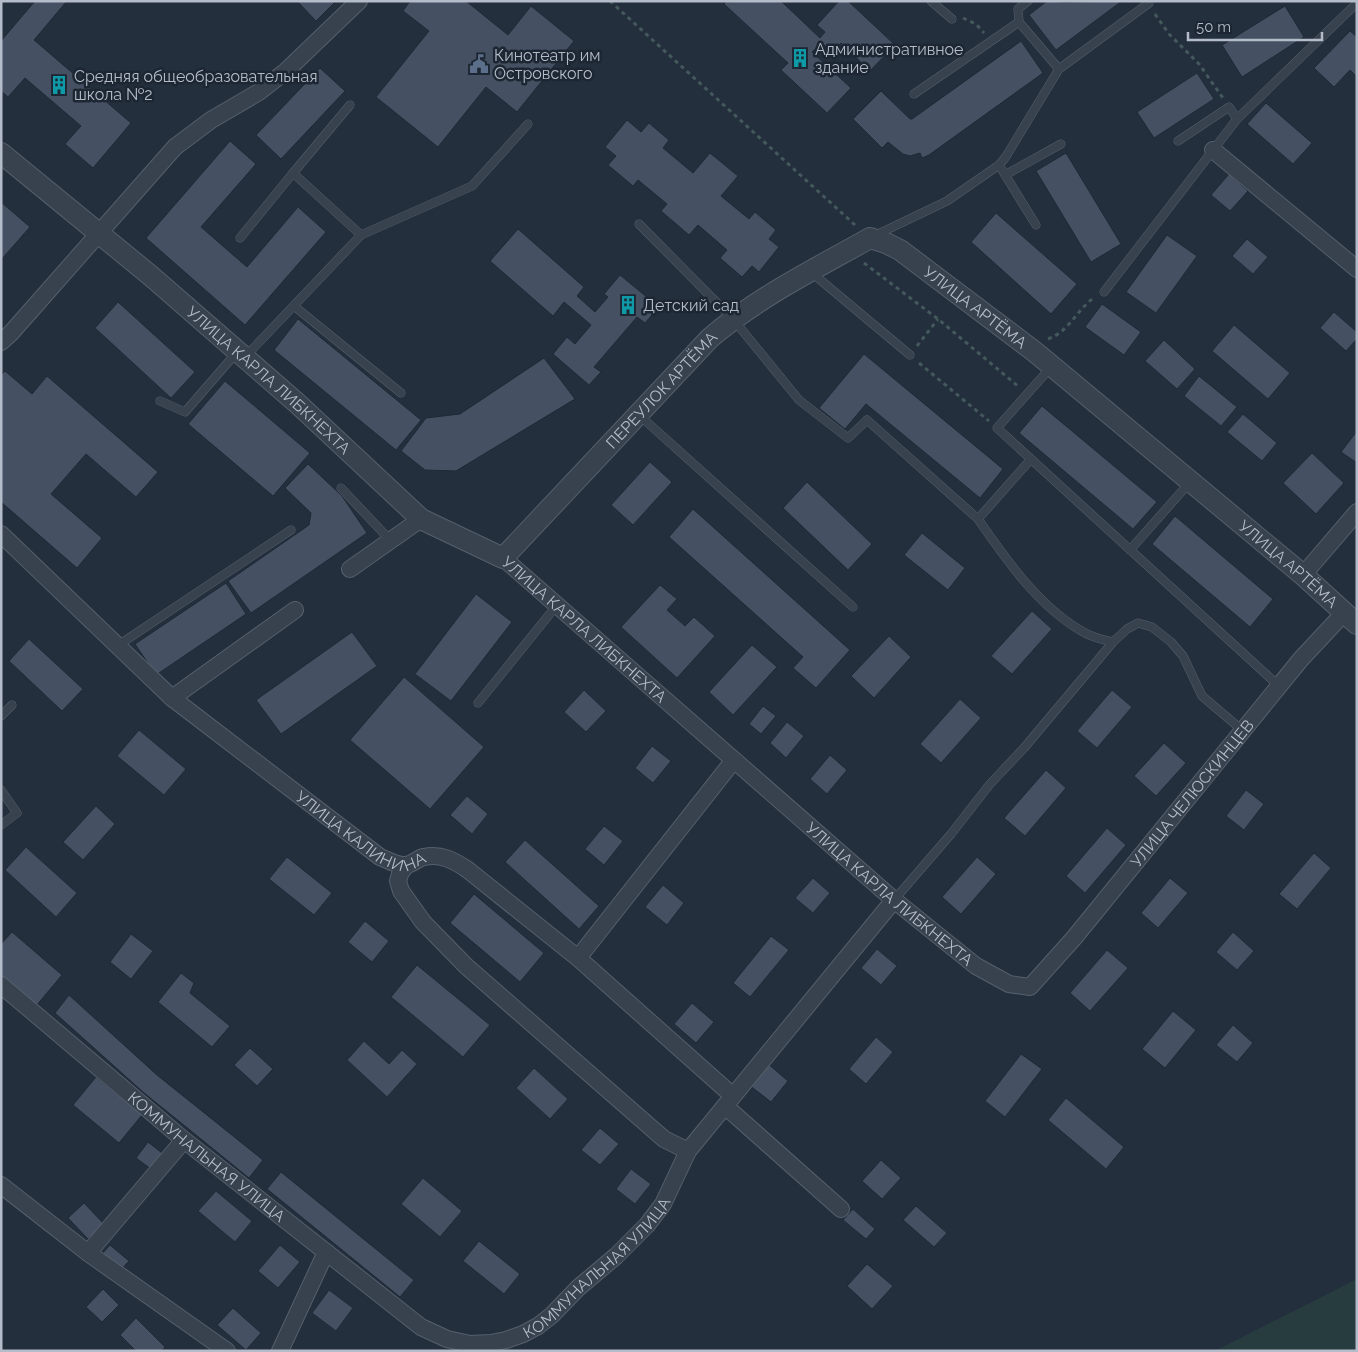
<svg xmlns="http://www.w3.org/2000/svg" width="1358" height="1352" viewBox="0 0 1358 1352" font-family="Raleway,sans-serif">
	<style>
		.green { fill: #263c3f }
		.building { fill: #455162; stroke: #1f2835 }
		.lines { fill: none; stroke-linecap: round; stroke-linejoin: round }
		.service-casing { stroke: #565f6c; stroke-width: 9 }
		.minor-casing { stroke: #565f6c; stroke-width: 18 }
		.tertiary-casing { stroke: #565f6c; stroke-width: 22 }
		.path { stroke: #44595c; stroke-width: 3; stroke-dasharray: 4 4; stroke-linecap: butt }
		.service { stroke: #38414e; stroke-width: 8 }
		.minor { stroke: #38414e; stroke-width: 16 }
		.tertiary { stroke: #38414e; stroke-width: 20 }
		.labels { text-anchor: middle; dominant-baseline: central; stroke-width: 5; stroke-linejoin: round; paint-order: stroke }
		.poi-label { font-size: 16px; fill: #b4bcc9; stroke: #1d2633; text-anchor: start }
		.street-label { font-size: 16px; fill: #b4bcc9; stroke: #1d2633 }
	</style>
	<rect width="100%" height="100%" fill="#242f3e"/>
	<!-- green -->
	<polygon class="green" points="1357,1279 1357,1351 1215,1351"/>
	<!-- building -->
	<g class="building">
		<polygon points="35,1 67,1 34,40 131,123 93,168 65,144 81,126 25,78 8,97 1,91 1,41"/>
		<polygon points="297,1 336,1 316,21"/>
		<polygon points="410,1 466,1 508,35 531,6 574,41 517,112 486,87 438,147 376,97 429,31 403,11"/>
		<polygon points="726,1 781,1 820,38 825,32 817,25 839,1 848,1 895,45 870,71 841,43 832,52 822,43 812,52 851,88 827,113 781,70 788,63 724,4"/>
		<polygon points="1047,1 1064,2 1122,1 1056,50 1029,15"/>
		<polygon points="1285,6 1304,37 1242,77 1222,45"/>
		<polygon points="1350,31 1357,37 1357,77 1350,70 1334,87 1314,68"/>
		<polygon points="1021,41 1043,73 929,155 922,158 920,153 910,156 903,154 888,142 882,148 853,119 881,91 910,119 912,119"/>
		<polygon points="320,68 345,91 281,159 256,135"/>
		<polygon points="1197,73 1214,99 1154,138 1137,112"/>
		<polygon points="1266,103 1312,143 1293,164 1247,124"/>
		<polygon points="627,120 641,132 649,123 669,140 663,148 693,173 710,153 738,176 721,196 749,219 755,212 776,230 769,239 779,247 759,272 752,266 742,277 720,258 727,250 698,225 689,235 661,211 667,204 638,180 633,186 608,165 616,156 605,147"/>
		<polygon points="230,141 256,164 201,227 247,267 298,207 326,232 245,325 146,238"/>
		<polygon points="1066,153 1121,244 1091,262 1036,171"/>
		<polygon points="1229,174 1248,191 1230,211 1211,195"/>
		<polygon points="1,202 30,227 1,260"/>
		<polygon points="996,213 1077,284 1051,314 971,242"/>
		<polygon points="518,229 584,287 577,296 595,312 608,297 604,294 620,275 659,307 645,323 637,317 594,367 601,372 589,385 553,354 567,337 575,344 591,325 564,302 553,316 490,261"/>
		<polygon points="1167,235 1197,256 1156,313 1126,292"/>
		<polygon points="1247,239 1268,257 1253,274 1232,256"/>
		<polygon points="118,302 195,372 171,398 95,328"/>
		<polygon points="1102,304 1141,332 1124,355 1085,327"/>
		<polygon points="1334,312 1357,332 1357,339 1346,351 1320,328"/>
		<polygon points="298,319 421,420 396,450 274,350"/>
		<polygon points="1234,325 1290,373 1268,399 1212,351"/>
		<polygon points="1164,340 1195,369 1177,389 1145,361"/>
		<polygon points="864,354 1003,469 980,498 866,404 845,429 819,408"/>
		<polygon points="544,358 575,399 456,471 425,470 401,451 426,418 460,414"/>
		<polygon points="5,371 32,394 47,376 158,472 136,497 86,454 51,494 102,538 77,568 1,502 1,375"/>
		<polygon points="1199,376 1237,407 1221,426 1184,396"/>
		<polygon points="225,381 310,453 273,496 188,424"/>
		<polygon points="1042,406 1157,502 1133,529 1019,433"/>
		<polygon points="1243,414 1277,443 1262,461 1227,432"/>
		<polygon points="1357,431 1357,463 1341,452"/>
		<polygon points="1312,453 1344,483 1316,514 1283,483"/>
		<polygon points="650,462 672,482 633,525 611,505"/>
		<polygon points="308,464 342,496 367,533 251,613 228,581 309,525 311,513 285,488"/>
		<polygon points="807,482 872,544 848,570 783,508"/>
		<polygon points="693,509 850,650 816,688 793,668 803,657 669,537"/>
		<polygon points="1175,516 1273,599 1250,627 1152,544"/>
		<polygon points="922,533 965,568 948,590 904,555"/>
		<polygon points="226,583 246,614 156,675 135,644"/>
		<polygon points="660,585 677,599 667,610 685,626 694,617 715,636 677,678 621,627"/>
		<polygon points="476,594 512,622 451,701 415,674"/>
		<polygon points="1032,611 1052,629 1012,674 991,656"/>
		<polygon points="352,632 377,666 281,734 256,700"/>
		<polygon points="889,636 911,657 874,698 851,676"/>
		<polygon points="29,639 83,689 62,711 9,661"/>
		<polygon points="752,645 777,667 733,715 709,692"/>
		<polygon points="404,677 484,747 430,809 350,740"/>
		<polygon points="584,690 606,711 586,732 564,712"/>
		<polygon points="1112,690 1132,707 1097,748 1077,731"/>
		<polygon points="960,699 981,718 941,763 920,744"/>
		<polygon points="763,706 776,716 761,734 749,724"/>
		<polygon points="787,722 804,736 786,758 770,743"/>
		<polygon points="139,730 186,769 164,795 117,756"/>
		<polygon points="1164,743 1186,763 1156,796 1134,776"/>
		<polygon points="652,746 671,761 653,783 635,768"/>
		<polygon points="830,755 847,770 827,794 810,779"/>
		<polygon points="1046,770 1066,788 1025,836 1004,818"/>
		<polygon points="1246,790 1264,804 1244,830 1226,816"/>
		<polygon points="467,796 488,814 472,834 450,815"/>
		<polygon points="96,806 115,824 83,860 63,842"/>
		<polygon points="604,826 623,841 604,865 585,849"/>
		<polygon points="1107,828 1126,845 1085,893 1066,876"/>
		<polygon points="525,840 599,906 579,929 505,862"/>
		<polygon points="26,847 77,893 56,917 5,870"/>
		<polygon points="1314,853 1331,868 1297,909 1279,894"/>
		<polygon points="287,857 332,893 314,915 269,879"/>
		<polygon points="977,857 996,874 961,914 942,897"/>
		<polygon points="813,878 830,893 813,913 795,898"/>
		<polygon points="1170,878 1188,893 1158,928 1141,913"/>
		<polygon points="663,885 684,903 667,925 645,907"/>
		<polygon points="474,894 544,953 520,982 450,923"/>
		<polygon points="365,921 389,941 372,962 348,942"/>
		<polygon points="12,932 62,975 36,1006 1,977 1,944"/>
		<polygon points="1233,932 1254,951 1237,970 1216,952"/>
		<polygon points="131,934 153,951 131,979 110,962"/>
		<polygon points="771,936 789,950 750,997 733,983"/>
		<polygon points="877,949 897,966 881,985 861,968"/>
		<polygon points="1107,950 1128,968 1090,1011 1070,993"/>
		<polygon points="417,965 490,1025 463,1057 391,997"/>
		<polygon points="181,973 194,983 190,993 230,1026 212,1047 158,1002"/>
		<polygon points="69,995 157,1075 263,1160 249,1178 143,1092 55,1013"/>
		<polygon points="692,1003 714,1022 696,1043 674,1024"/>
		<polygon points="1173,1011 1196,1030 1165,1068 1142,1049"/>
		<polygon points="1233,1025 1253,1043 1237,1062 1216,1045"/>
		<polygon points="876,1037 893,1052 866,1084 849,1069"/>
		<polygon points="364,1041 389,1064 402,1050 417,1064 387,1097 347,1060"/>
		<polygon points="250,1048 273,1069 257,1086 234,1065"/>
		<polygon points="1021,1054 1042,1069 1005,1117 985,1101"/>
		<polygon points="767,1063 788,1081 771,1102 749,1085"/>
		<polygon points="534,1068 568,1099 550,1119 516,1088"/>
		<polygon points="96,1077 142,1115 119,1143 73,1105"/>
		<polygon points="1066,1098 1124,1147 1106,1169 1048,1120"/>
		<polygon points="600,1128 619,1144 600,1165 581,1150"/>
		<polygon points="148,1142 162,1153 151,1169 136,1158"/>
		<polygon points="881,1160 901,1178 882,1199 862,1181"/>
		<polygon points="631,1169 651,1184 635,1204 616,1189"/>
		<polygon points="281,1172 414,1280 400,1297 267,1189"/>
		<polygon points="423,1178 462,1211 440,1237 401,1204"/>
		<polygon points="216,1191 252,1221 235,1242 198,1211"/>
		<polygon points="84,1203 104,1224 88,1239 68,1218"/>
		<polygon points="916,1206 947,1233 934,1247 903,1220"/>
		<polygon points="853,1209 875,1229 866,1239 843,1220"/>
		<polygon points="479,1241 520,1274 504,1294 463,1261"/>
		<polygon points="110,1245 129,1261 119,1272 101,1255"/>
		<polygon points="280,1245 300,1262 278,1288 258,1271"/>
		<polygon points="867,1264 893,1286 872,1309 847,1286"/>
		<polygon points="103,1289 119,1305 102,1322 86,1307"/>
		<polygon points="329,1290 353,1308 336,1331 312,1313"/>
		<polygon points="233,1308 261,1333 246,1350 217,1325"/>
		<polygon points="136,1318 165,1347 162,1351 136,1351 120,1335"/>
	</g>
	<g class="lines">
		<!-- service casing -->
		<g class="service-casing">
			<g id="service">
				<polyline points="931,1 952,19"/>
				<polyline points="1019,22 1018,9 1028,1"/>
				<polyline points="914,94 1019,22 1059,69"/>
				<polyline points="1178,141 1229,107 1237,119"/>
				<polyline points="999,165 1036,225"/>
				<polyline points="1005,175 1061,144"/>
				<polyline points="639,224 733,319 799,400 848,438 867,420 978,519 1031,459"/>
				<polyline points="361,235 472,186 528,124"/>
				<polyline points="876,235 947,201 999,165 1005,158 1059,69 1149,3"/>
				<polyline points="240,238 293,173"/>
				<polyline points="812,273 910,355"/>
				<polyline points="1104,292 1237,119 1357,3"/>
				<polyline points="294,306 401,393"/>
				<polyline points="246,356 361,235 293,173 350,105"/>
				<polyline points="1052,366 997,428 1279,686"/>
				<polyline points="160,401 185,412 237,352"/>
				<polyline points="639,415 853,607"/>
				<polyline points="341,488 391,541"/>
				<path d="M978,519C1007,561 1041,610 1087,634C1095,638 1105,640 1113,642"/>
				<polyline points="1130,550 1190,482"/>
				<polyline points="117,646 291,530"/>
				<polyline points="478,703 557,605"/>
				<polyline points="1,716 12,705"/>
				<polyline points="1,790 17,813 1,825"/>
				<polyline points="894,900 951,834 990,784 1024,748 1113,642 1127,629 1138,623 1152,627 1171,642 1183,656 1202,696 1242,730"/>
			</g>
		</g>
		<!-- minor casing -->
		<g class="minor-casing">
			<g id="minor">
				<polyline points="1213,150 1357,269"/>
				<polyline points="1,342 11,333 175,147 211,120 259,92 286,71 359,1"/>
				<path id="s1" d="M1,534L172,698L380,857C388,860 398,866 406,865C413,864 418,858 424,857C441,853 455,861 468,870L578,958L733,1096"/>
				<path id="s2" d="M503,558L894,900L976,966L1009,984L1030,987L1074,938L1301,659L1344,613"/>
				<polyline points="350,569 421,519"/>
				<polyline points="1303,575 1357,512"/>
				<polyline points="172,698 295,610"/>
				<polyline points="406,865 400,874 398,881 401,891 423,922 466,966 664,1139 688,1151"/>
				<polyline points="578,958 734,760"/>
				<path id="s3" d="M1,985L184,1140L421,1327L447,1339L470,1344L491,1343L506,1340L523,1334L538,1326L552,1315L578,1288L616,1256L647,1225L663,1204L688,1151L894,900"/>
				<polyline points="725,1106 841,1209"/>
				<polyline points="1,1185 88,1253 227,1351"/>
				<polyline points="88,1253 184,1140"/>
				<polyline points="280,1351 326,1252"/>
			</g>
		</g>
		<!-- tertiary casing -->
		<g class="tertiary-casing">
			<g id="tertiary">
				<path id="s4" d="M1,153L151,276L298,404L421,519L503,558L710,338C758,297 815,269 870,238L886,243L900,250L1035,352L1303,575L1357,624"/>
			</g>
		</g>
		<!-- path -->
		<g class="path">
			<polyline points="610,1 855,225"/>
			<polyline points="1155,14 1169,34 1199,64 1223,98"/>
			<polyline points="963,18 976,24 984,33"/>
			<polyline points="864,263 938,319 1019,387"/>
			<path d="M1048,339C1070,331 1077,309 1095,297"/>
			<polyline points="917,346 938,319"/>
			<polyline points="919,363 989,421"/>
		</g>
		<!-- service -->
		<use href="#service" class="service"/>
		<!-- minor -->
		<use href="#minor" class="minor"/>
		<!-- tertiary -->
		<use href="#tertiary" class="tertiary"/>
	</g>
	<!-- icons -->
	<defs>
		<g id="building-bare" transform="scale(1.5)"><path d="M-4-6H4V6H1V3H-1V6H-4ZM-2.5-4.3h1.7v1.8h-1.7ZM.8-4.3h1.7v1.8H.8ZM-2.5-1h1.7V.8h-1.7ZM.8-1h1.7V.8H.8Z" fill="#0f9aa8" stroke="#1d2633" stroke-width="2.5" paint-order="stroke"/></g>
		<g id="civic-bare" transform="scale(1.5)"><path d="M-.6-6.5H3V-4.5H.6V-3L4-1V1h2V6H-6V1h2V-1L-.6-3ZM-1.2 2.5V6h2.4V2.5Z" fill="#5c6f8a" stroke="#1d2633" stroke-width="2.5" paint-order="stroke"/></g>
	</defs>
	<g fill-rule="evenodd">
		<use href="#building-bare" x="800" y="58"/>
		<use href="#civic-bare" x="479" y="64"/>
		<use href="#building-bare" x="59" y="85"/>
		<use href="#building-bare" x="628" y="305"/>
	</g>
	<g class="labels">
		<!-- poi labels -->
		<g class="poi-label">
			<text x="815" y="49">Административное<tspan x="815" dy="18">здание</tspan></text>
			<text x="494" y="55">Кинотеатр им<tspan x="494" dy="18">Островского</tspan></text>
			<text x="74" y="76">Средняя общеобразовательная<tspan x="74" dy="18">школа №2</tspan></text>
			<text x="643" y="305">Детский сад</text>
		</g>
		<!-- street labels -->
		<g class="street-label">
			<text stroke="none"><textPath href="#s4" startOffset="1266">УЛИЦА АРТЁМА</textPath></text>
			<text stroke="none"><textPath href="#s4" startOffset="351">УЛИЦА КАРЛА ЛИБКНЕХТА</textPath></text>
			<text stroke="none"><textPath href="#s4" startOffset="879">ПЕРЕУЛОК АРТЁМА</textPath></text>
			<text stroke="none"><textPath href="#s4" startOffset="1671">УЛИЦА АРТЁМА</textPath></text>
			<text stroke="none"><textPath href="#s2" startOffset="108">УЛИЦА КАРЛА ЛИБКНЕХТА</textPath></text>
			<text stroke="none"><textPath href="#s2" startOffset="936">УЛИЦА ЧЕЛЮСКИНЦЕВ</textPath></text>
			<text stroke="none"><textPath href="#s1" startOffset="471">УЛИЦА КАЛИНИНА</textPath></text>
			<text stroke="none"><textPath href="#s2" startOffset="512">УЛИЦА КАРЛА ЛИБКНЕХТА</textPath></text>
			<text stroke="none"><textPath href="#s3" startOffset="268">КОММУНАЛЬНАЯ УЛИЦА</textPath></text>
			<text stroke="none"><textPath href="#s3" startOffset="748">КОММУНАЛЬНАЯ УЛИЦА</textPath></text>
		</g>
	</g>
	<!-- border -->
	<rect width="1358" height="1352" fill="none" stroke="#b4bcc9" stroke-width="5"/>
	<!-- scale -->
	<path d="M1188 32v8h134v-8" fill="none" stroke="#b4bcc9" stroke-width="2.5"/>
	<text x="1196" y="32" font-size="15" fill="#b4bcc9" stroke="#1d2633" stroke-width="4" paint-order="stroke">50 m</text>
</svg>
